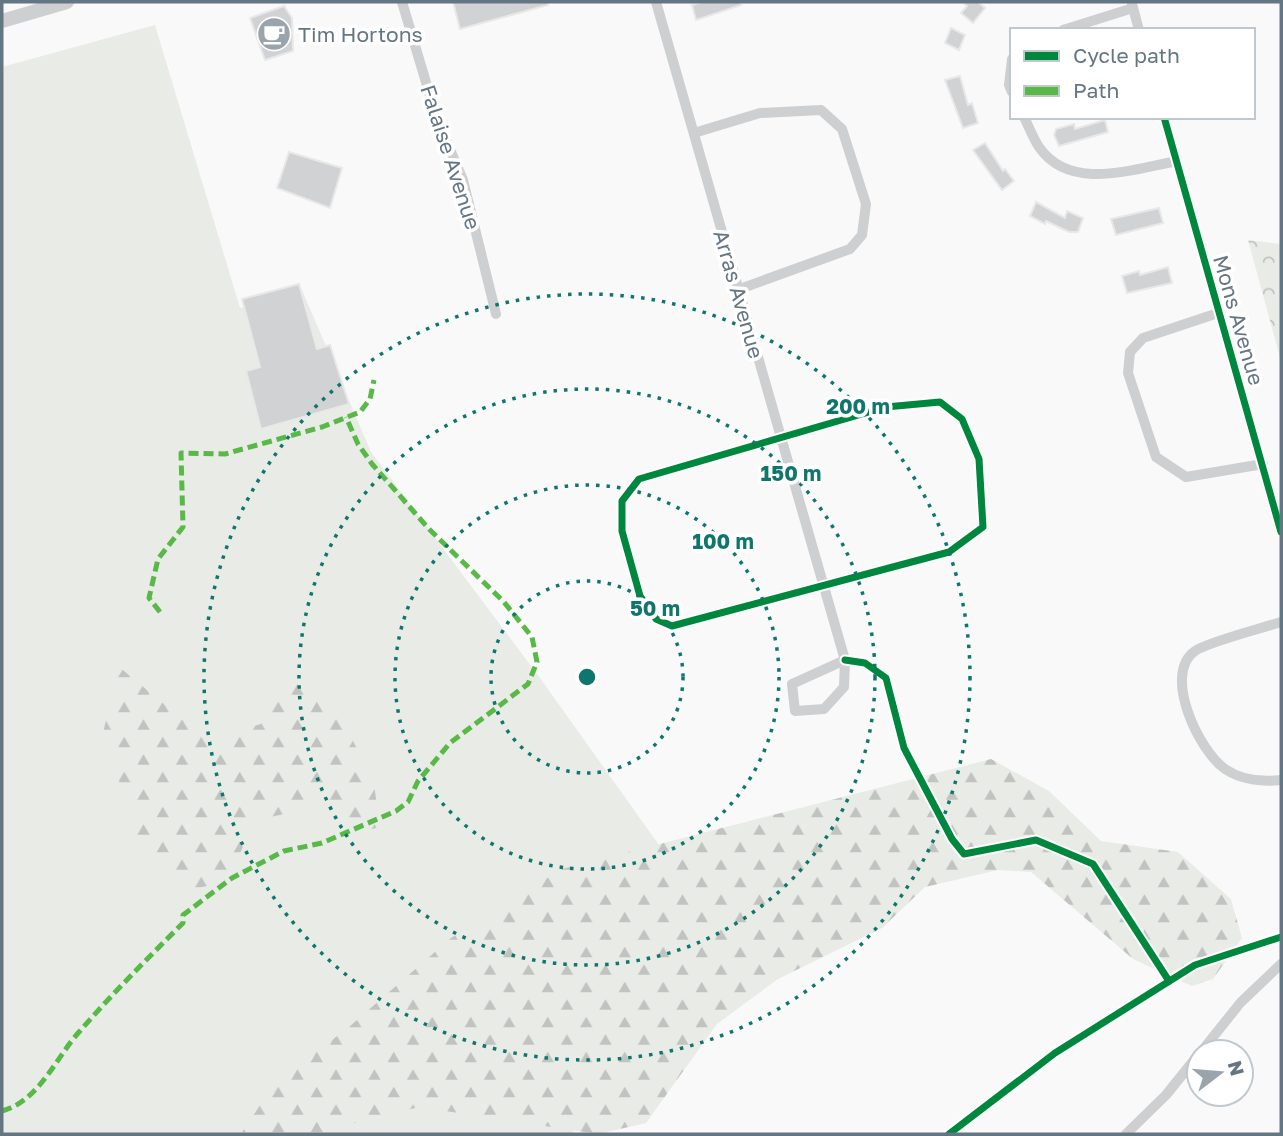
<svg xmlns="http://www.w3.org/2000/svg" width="1283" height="1136" viewBox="0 0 1283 1136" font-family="'Golos Text',sans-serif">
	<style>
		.grass { fill: #e8ebe6 }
		.forest { fill: url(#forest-firs) }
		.park { fill: url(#park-crowns) }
		.building { fill: #d0d2d3; stroke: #e8e8e8; stroke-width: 2 }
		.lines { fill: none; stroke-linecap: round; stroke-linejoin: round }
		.minor { stroke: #cecfd0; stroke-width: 10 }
		.tertiary { stroke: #cecfd0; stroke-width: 14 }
		.quiet { stroke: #58b947; stroke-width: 5; stroke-dasharray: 10 5; stroke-linecap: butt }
		.cycleway-casing { stroke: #fff; stroke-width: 11 }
		.cycleway { stroke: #00873e; stroke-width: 7 }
		.ring { fill: none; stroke: #0f766e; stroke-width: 3.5; stroke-dasharray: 3.5 7 }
		.labels { text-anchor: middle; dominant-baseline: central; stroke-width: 7; stroke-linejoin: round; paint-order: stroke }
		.poi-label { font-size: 21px; fill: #657683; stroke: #fff; text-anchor: start }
		.street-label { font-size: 21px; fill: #657683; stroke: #fff }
		.centre { fill: #0f766e; stroke: #fff; stroke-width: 3.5 }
		.ring-label { font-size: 21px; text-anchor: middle; font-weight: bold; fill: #0f766e; stroke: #fff; stroke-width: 7; stroke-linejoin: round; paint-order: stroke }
	</style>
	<defs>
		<pattern id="forest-firs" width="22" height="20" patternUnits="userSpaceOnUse" patternTransform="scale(1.75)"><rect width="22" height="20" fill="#e8ebe6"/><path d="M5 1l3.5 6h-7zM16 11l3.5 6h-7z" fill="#c0c3c0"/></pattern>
		<pattern id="park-crowns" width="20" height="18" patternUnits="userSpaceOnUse" patternTransform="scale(1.75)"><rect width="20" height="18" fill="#e8ebe6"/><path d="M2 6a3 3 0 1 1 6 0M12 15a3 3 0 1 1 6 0" fill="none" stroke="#c0c3c0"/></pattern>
	</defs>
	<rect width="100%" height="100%" fill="#f9f9f9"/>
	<!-- grass -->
	<polygon class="grass" points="155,25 240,308 302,290 371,452 540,678 751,974 570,1134 2,1134 2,67"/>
	<!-- forest -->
	<g class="forest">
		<polygon points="294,660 339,712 374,784 380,827 368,830 317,807 256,820 226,882 193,889 140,846 114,766 100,747 118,666 206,739 261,724"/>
		<polygon points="991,759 1049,791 1101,841 1178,852 1231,899 1242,938 1213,979 1192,986 1133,959 1031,872 998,870 925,887 882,928 778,979 717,1024 646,1123 598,1134 419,1107 347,1125 342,1134 241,1134 274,1084 349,1027 451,938 562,869"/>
	</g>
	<!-- park -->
	<polygon class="park" points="1248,240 1281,244 1281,361"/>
	<!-- building -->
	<g class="building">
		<polygon points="453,2 548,2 548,5 460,29"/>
		<polygon points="703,2 740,2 741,5 696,20 692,5"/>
		<polygon points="963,2 978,2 985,8 973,23 961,13 967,6"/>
		<polygon points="284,6 292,18 293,51 265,60 250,18"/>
		<polygon points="951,28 965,35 959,50 945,43"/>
		<polygon points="960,76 968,105 972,103 978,123 963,128 945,80"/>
		<polygon points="1105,120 1108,132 1059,146 1054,135 1056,129 1074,124 1075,129"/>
		<polygon points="985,143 1003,171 1005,169 1014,181 1002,190 973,150"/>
		<polygon points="289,152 342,168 330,208 277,188"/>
		<polygon points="1036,202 1065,218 1067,211 1083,218 1078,232 1069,232 1046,221 1045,224 1030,216"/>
		<polygon points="1159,208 1163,223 1116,235 1111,219"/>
		<polygon points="1168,267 1172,283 1127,293 1122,276 1139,271 1140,275"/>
		<polygon points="299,284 317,349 330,345 349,404 261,429 246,371 260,367 242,299"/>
	</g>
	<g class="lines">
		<!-- minor -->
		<g class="minor">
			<polyline points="402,2 437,119 463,180 496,314"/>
			<polyline points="656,2 845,660 844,687 824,709 795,711 792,684 845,660"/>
			<polyline points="1132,4 1139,30"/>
			<polyline points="1063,30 1133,8"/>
			<polyline points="1012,59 1009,85 1012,92"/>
			<path d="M1024,117C1029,127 1033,138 1039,147C1070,192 1133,169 1177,161"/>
			<polyline points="1164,117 1281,532"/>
			<polyline points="694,133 760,113 821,110 842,129 866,204 862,235 850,249 737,290"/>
			<polyline points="1218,313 1143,338 1130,352 1128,373 1156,457 1186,477 1263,464"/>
			<polygon points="940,402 962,419 979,459 983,527 949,552 672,626 656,619 640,596 622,531 622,501 639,479 886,407"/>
			<path d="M1281,622C1263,628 1208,642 1195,651C1162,674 1199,751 1225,769C1241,780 1263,782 1281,780"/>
			<polyline points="1201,1052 1241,1002 1281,964"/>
			<polyline points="1126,1134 1166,1095 1199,1054"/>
		</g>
		<!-- tertiary -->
		<polyline class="tertiary" points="2,21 67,2"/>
		<!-- quiet -->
		<g class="quiet">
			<polyline points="160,612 149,598 158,559 183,527 181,453 225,454 322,427 360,412 370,399 374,380"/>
			<path d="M2,1111C39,1101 55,1059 79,1032C112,994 147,959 183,923V915L232,878L284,851L322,843L396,811L408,802L418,781L450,743L528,684L537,662L532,637L504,602L429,529L372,464L358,444L346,417"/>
		</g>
		<!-- cycleway casing -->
		<g class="cycleway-casing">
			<g id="cycleway">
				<polyline points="1164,117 1281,532"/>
				<polygon points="940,402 962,419 979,459 983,527 949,552 672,626 656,619 640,596 622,531 622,501 639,479 886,407"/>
				<polyline points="845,660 865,663 886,678 904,748 952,839 964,854 1036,840 1093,864 1169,981"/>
				<polyline points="949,1134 1055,1053 1195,965 1281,937"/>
			</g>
		</g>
		<!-- cycleway -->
		<use href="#cycleway" class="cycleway"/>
	</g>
	<!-- distance rings -->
	<g class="ring">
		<circle cx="587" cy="677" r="96"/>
		<circle cx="587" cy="677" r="192"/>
		<circle cx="587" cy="677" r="288"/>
		<circle cx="587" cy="677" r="383"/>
	</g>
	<!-- icons -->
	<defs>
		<g id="cafe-disc" transform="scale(1.75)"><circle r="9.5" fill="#99a4ac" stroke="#fff"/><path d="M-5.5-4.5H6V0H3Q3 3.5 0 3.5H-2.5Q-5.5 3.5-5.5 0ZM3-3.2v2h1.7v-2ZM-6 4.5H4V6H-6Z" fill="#fff"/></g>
	</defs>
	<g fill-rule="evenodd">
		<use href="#cafe-disc" x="274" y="34"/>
	</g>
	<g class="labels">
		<!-- poi labels -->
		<g class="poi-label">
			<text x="298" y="34">Tim Hortons</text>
		</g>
		<!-- street labels -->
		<g class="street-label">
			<text transform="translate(451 157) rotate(72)">Falaise Avenue</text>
			<text transform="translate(739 294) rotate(74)">Arras Avenue</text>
			<text transform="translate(1239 320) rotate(74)">Mons Avenue</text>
		</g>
	</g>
	<circle cx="587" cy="677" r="10" class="centre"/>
	<g class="ring-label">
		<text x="858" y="414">200 m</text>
		<text x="791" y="481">150 m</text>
		<text x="723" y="549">100 m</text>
		<text x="655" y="616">50 m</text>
	</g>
	<!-- border -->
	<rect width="1283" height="1136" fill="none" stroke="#657683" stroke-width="7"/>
	<!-- legend -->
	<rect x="1010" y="28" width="245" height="91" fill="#ffffff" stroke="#c1c8cd" stroke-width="2"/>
	<rect x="1024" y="51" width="35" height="10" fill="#00873e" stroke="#c1c8cd" stroke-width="2"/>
	<text x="1073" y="63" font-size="21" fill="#657683">Cycle path</text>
	<rect x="1024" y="86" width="35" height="10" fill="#58b947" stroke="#c1c8cd" stroke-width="2"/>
	<text x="1073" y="98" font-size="21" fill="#657683">Path</text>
	<!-- north arrow -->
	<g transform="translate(1220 1073) rotate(74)"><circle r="33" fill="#ffffff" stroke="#c1c8cd" stroke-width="2"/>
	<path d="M0-5L12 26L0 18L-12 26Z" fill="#99a4ac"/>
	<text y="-10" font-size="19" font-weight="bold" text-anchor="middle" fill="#657683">N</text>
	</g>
</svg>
